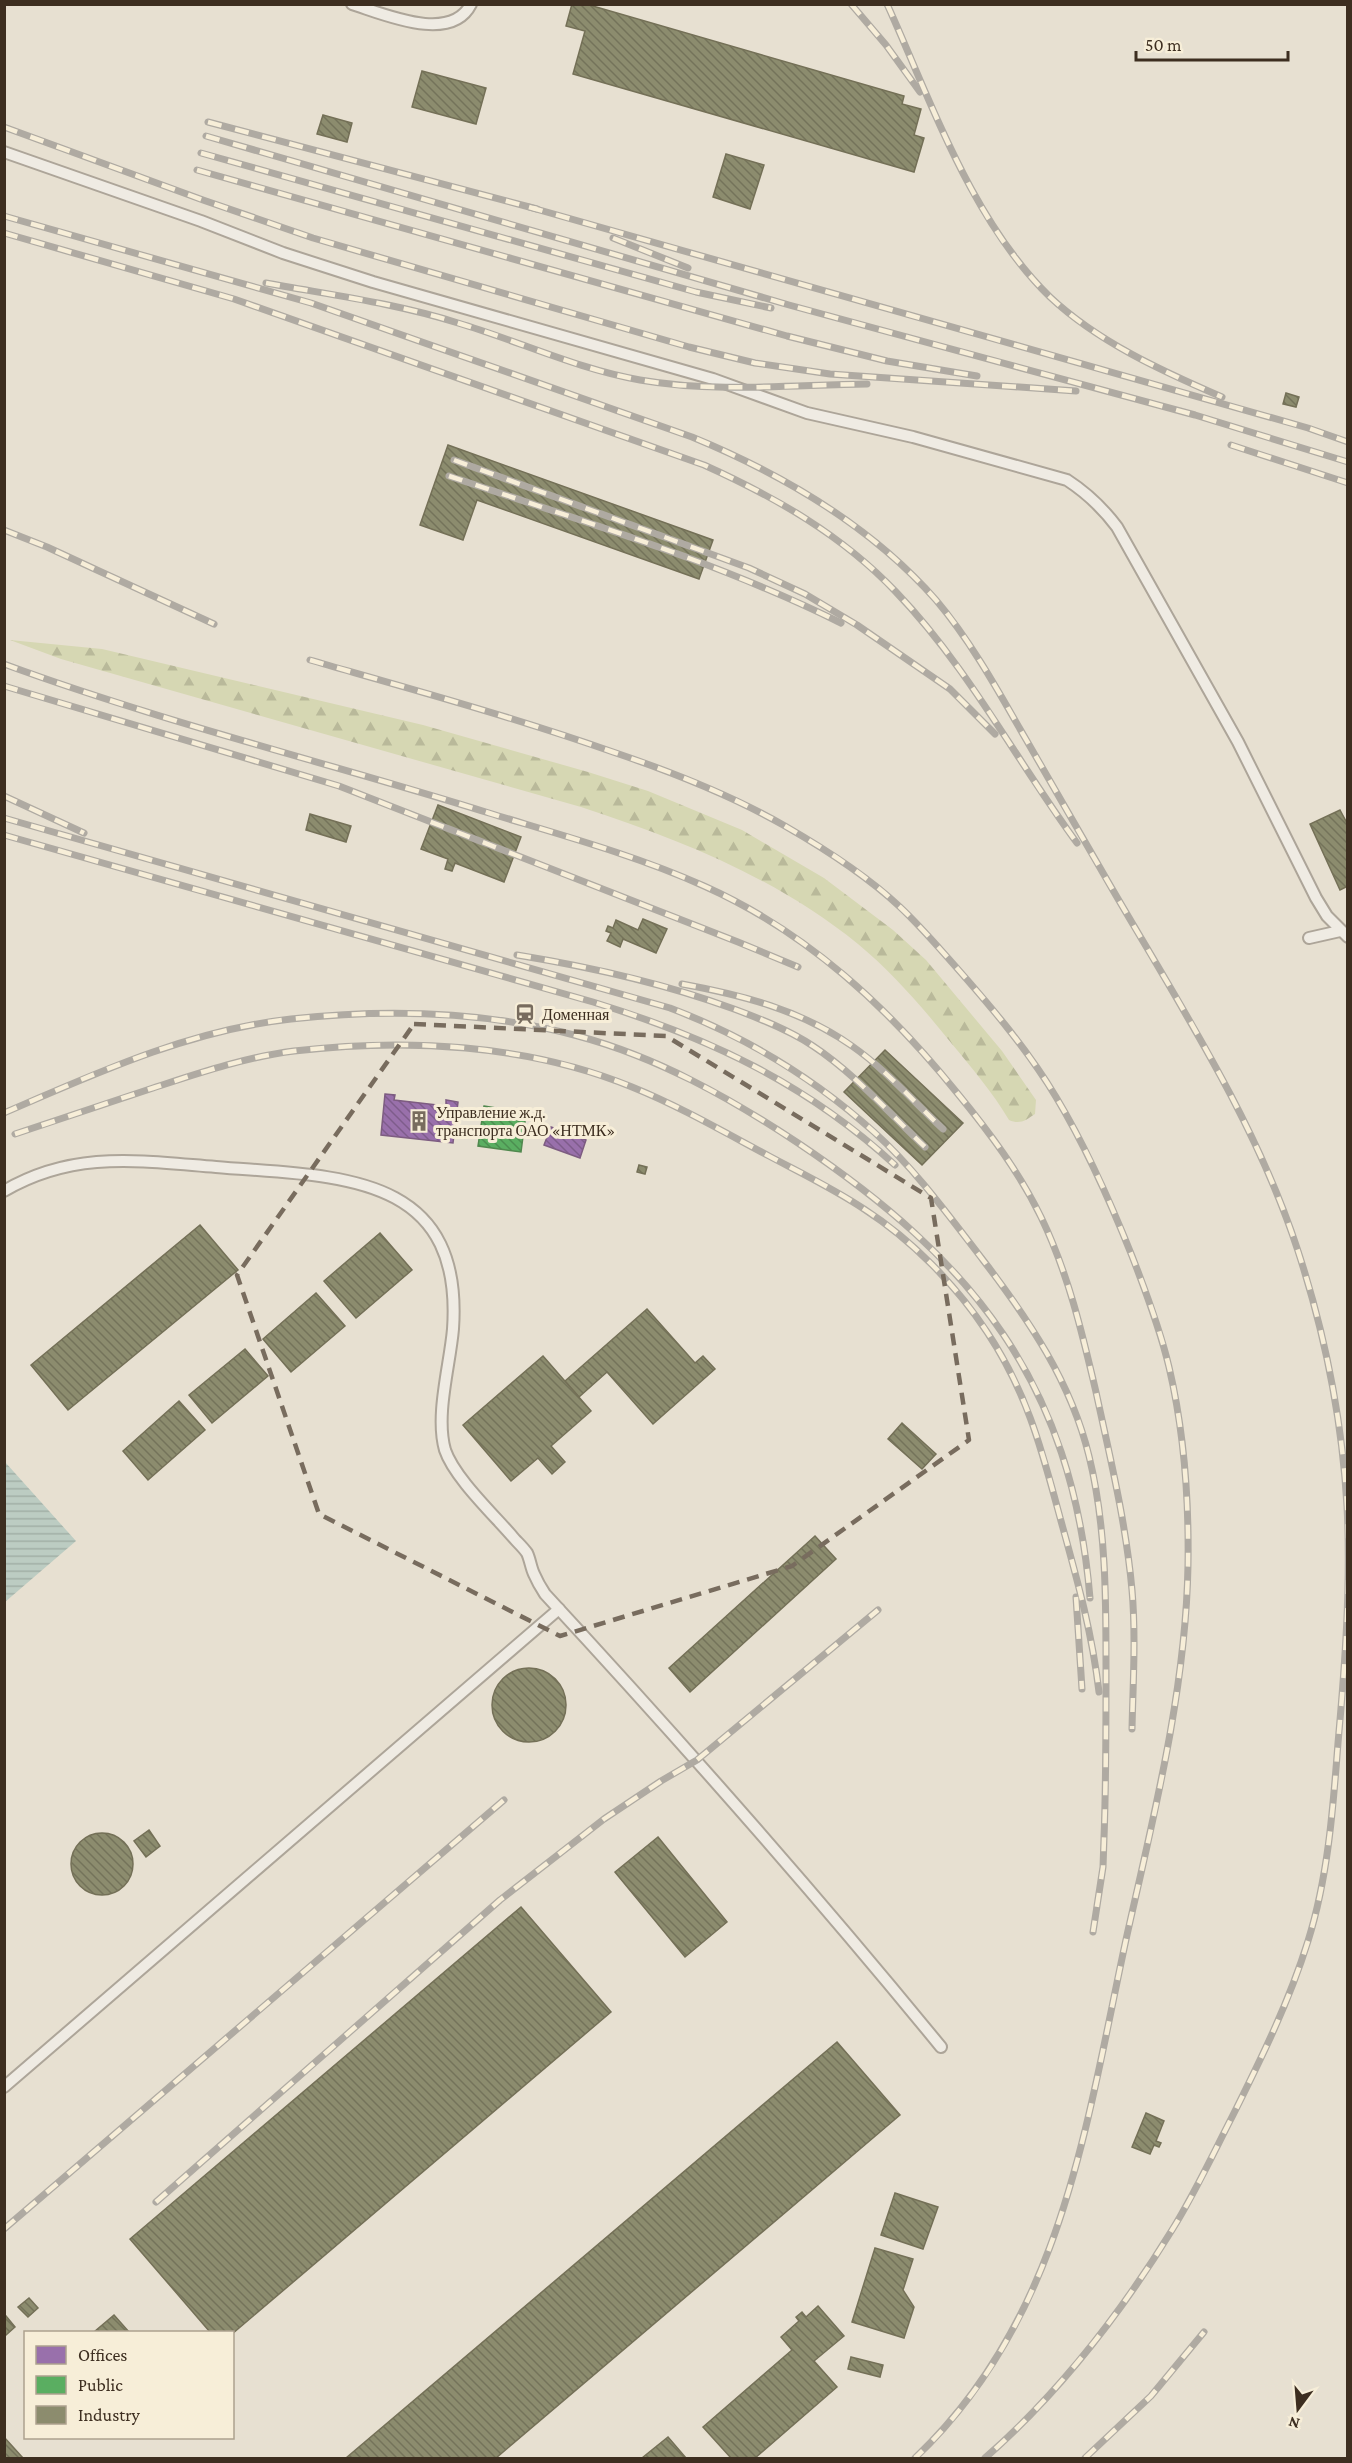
<svg xmlns="http://www.w3.org/2000/svg" width="1352" height="2463" viewBox="0 0 1352 2463" font-family="'Crimson Pro',serif">
	<style>
		.forest { fill: url(#forest-firs) }
		.water { fill: url(#water-rules) }
		.offices { fill: url(#offices-back-hatch); stroke: #7d5c81; stroke-width: 1.5 }
		.public { fill: url(#public-back-hatch); stroke: #51884e; stroke-width: 1.5 }
		.industry { fill: url(#industry-back-hatch); stroke: #747057; stroke-width: 1.5 }
		.lines { fill: none; stroke-linecap: round; stroke-linejoin: round }
		.lane-casing { stroke: #ada599; stroke-width: 14 }
		.lane { stroke: #efebe3; stroke-width: 10 }
		.rail-casing { stroke: #afaaa2; stroke-width: 7 }
		.rail { stroke: #f7eed8; stroke-width: 4.5; stroke-dasharray: 14; stroke-linecap: butt }
		.marked { fill: none; stroke: #786c5e; stroke-width: 4.5; stroke-dasharray: 12 8; stroke-linejoin: round }
		.labels { text-anchor: middle; dominant-baseline: central; stroke-width: 6; stroke-linejoin: round; paint-order: stroke }
		.poi-label { font-size: 16px; fill: #3d2e20; stroke: #f7eed8; text-anchor: start }
	</style>
	<defs>
		<pattern id="forest-firs" width="22" height="20" patternUnits="userSpaceOnUse" patternTransform="scale(1.5)"><rect width="22" height="20" fill="#d6d7b3"/><path d="M5 1l3.5 6h-7zM16 11l3.5 6h-7z" fill="#b9b99a"/></pattern>
		<pattern id="water-rules" width="6" height="5" patternUnits="userSpaceOnUse" patternTransform="scale(1.5)"><rect width="6" height="5" fill="#bcccc2"/><path d="M0 2.5h6" fill="none" stroke="#a2b0a6"/></pattern>
		<pattern id="offices-back-hatch" width="6" height="6" patternUnits="userSpaceOnUse" patternTransform="scale(1.5)"><rect width="6" height="6" fill="#9970ab"/><path d="M-1 5l2 2M0 0l6 6M5-1l2 2" fill="none" stroke="#7e5c8b"/></pattern>
		<pattern id="public-back-hatch" width="6" height="6" patternUnits="userSpaceOnUse" patternTransform="scale(1.5)"><rect width="6" height="6" fill="#5aae61"/><path d="M-1 5l2 2M0 0l6 6M5-1l2 2" fill="none" stroke="#4c8e50"/></pattern>
		<pattern id="industry-back-hatch" width="6" height="6" patternUnits="userSpaceOnUse" patternTransform="scale(1.5)"><rect width="6" height="6" fill="#8c8c6e"/><path d="M-1 5l2 2M0 0l6 6M5-1l2 2" fill="none" stroke="#74735a"/></pattern>
	</defs>
	<rect width="100%" height="100%" fill="#e7e0d1"/>
	<!-- forest -->
	<path class="forest" d="M10,640L102,649L423,725L588,772L648,791L742,830L824,878L893,930L926,960L1002,1051L1036,1100L1035,1114C1026,1120 1020,1125 1009,1120C993,1093 972,1068 952,1044C923,1008 893,973 858,944C775,877 681,840 581,807L61,659Z"/>
	<!-- water -->
	<polygon class="water" points="5,1462 76,1541 5,1602 4,1602"/>
	<!-- offices -->
	<g class="offices">
		<polygon points="385,1094 395,1095 394,1100 446,1106 446,1100 458,1102 453,1143 381,1135"/>
		<polygon points="551,1127 566,1132 568,1129 574,1131 573,1135 586,1140 580,1158 544,1145"/>
	</g>
	<!-- public -->
	<polygon class="public" points="484,1106 526,1113 521,1152 478,1146"/>
	<!-- industry -->
	<g class="industry">
		<polygon points="572,4 586,4 904,96 902,104 921,109 914,135 924,138 914,172 573,74 585,31 566,26"/>
		<polygon points="422,71 486,88 476,124 412,107"/>
		<polygon points="323,115 352,123 347,142 317,134"/>
		<polygon points="726,154 764,165 750,209 713,197"/>
		<polygon points="1286,393 1299,397 1296,407 1283,404"/>
		<polygon points="448,445 713,540 699,579 477,500 463,540 420,525"/>
		<polygon points="438,805 521,837 504,882 455,863 452,871 445,869 448,859 421,849"/>
		<polygon points="1340,810 1348,825 1348,886 1340,890 1310,824"/>
		<polygon points="310,814 351,826 346,842 306,830"/>
		<polygon points="643,919 667,929 656,953 623,939 620,947 607,941 611,933 606,931 608,926 613,928 616,920 638,930"/>
		<polygon points="885,1050 963,1123 922,1165 844,1092"/>
		<polygon points="639,1165 647,1167 645,1174 637,1172"/>
		<polygon points="200,1225 238,1270 68,1410 31,1365"/>
		<polygon points="380,1233 412,1270 356,1318 324,1281"/>
		<polygon points="316,1293 345,1326 291,1372 263,1339"/>
		<polygon points="647,1309 695,1363 703,1356 715,1369 653,1424 607,1372 579,1397 565,1381"/>
		<polygon points="245,1349 268,1376 212,1423 189,1395"/>
		<polygon points="543,1356 591,1411 551,1446 565,1462 552,1474 538,1458 511,1481 463,1425"/>
		<polygon points="179,1401 205,1430 148,1480 123,1451"/>
		<polygon points="902,1423 936,1454 922,1469 888,1439"/>
		<polygon points="815,1536 836,1559 690,1692 669,1668"/>
		<circle cx="529" cy="1705" r="37"/>
		<polygon points="149,1830 160,1846 146,1857 134,1841"/>
		<circle cx="102" cy="1864" r="31"/>
		<polygon points="658,1837 727,1922 685,1957 615,1872"/>
		<polygon points="521,1907 611,2012 232,2334 210,2332 130,2239"/>
		<polygon points="837,2042 900,2115 496,2458 346,2458"/>
		<polygon points="1146,2113 1164,2121 1156,2141 1161,2143 1159,2147 1154,2145 1150,2154 1132,2147"/>
		<polygon points="895,2193 938,2207 923,2249 881,2235"/>
		<polygon points="875,2248 913,2259 903,2290 914,2307 904,2338 852,2322"/>
		<polygon points="29,2298 38,2308 28,2317 18,2307"/>
		<polygon points="818,2306 844,2336 814,2361 837,2387 755,2458 731,2458 703,2427 792,2350 781,2337 799,2321 796,2317 802,2312 806,2317"/>
		<polygon points="114,2315 129,2332 94,2332"/>
		<polygon points="6,2316 15,2327 5,2336 4,2317"/>
		<polygon points="851,2357 883,2365 880,2377 848,2369"/>
		<polygon points="4,2437 23,2458 4,2458"/>
		<polygon points="668,2437 686,2458 642,2458"/>
	</g>
	<g class="lines">
		<!-- lane casing -->
		<g class="lane-casing">
			<g id="lane">
				<path d="M352,4C384,14 451,44 471,4"/>
				<path d="M4,152L201,221L283,253L373,282L713,379L807,413L913,437L1067,480C1087,493 1102,507 1117,527L1238,742L1316,898L1327,916L1348,937"/>
				<polyline points="1309,938 1340,931"/>
				<path d="M4,1191C74,1150 139,1161 216,1167C332,1177 464,1169 453,1329C450,1365 435,1415 445,1450C454,1477 493,1514 512,1536C516,1541 523,1547 527,1553C530,1559 531,1568 534,1574C537,1581 541,1588 545,1594C681,1741 814,1892 941,2047"/>
				<polyline points="4,2087 559,1609"/>
			</g>
		</g>
		<!-- lane -->
		<use href="#lane" class="lane"/>
		<!-- rail casing -->
		<g class="rail-casing">
			<g id="rail">
				<polyline points="851,4 886,45 920,92"/>
				<path d="M887,4C932,103 971,220 1050,297C1098,342 1162,371 1222,397"/>
				<polyline points="208,122 537,209"/>
				<polyline points="4,127 203,200 313,238 689,347 755,363 830,374 1076,391"/>
				<polyline points="206,136 789,305 1195,415 1348,462"/>
				<polyline points="201,153 696,292 771,308"/>
				<polyline points="197,170 787,336 887,361 977,376"/>
				<polyline points="529,207 1308,428 1348,442"/>
				<path d="M4,216L311,303L692,437C782,474 871,526 936,600C969,639 995,685 1020,729C1048,777 1075,825 1103,873C1173,995 1254,1116 1298,1251C1325,1334 1342,1419 1347,1506C1351,1585 1345,1665 1338,1743C1333,1809 1328,1877 1308,1941C1289,2002 1261,2059 1233,2115C1213,2154 1195,2193 1172,2230C1121,2313 1058,2394 985,2458"/>
				<path d="M4,233L234,299L704,465C775,497 842,535 896,592C968,667 1016,760 1077,843"/>
				<polyline points="613,238 688,268"/>
				<path d="M266,283C331,295 395,303 458,323C519,341 577,369 640,380C715,393 792,385 867,384"/>
				<polyline points="1231,445 1348,483"/>
				<polyline points="454,460 749,568 805,594 857,625 950,689 995,734"/>
				<path d="M449,476C581,521 716,561 841,623"/>
				<polyline points="4,530 47,547 214,624"/>
				<path d="M310,660C411,689 513,717 613,752C672,772 731,795 785,826C825,849 866,875 900,907C917,923 933,941 948,958C987,1002 1026,1047 1056,1097C1086,1147 1110,1201 1132,1256C1146,1292 1160,1329 1169,1367C1184,1431 1189,1500 1188,1565C1186,1688 1154,1815 1127,1935C1086,2124 1063,2318 915,2458"/>
				<path d="M4,664C162,722 329,763 489,813C561,835 635,855 704,886C807,932 888,1007 958,1094C990,1133 1019,1172 1041,1217C1068,1273 1082,1332 1096,1392C1110,1457 1126,1523 1132,1590C1136,1636 1133,1683 1132,1729"/>
				<polyline points="4,686 339,786 738,942 798,967"/>
				<polyline points="4,796 84,833"/>
				<path d="M4,818L670,1008C744,1036 815,1079 874,1132C915,1169 949,1216 983,1260C1029,1320 1071,1382 1089,1456C1107,1529 1106,1606 1106,1680C1106,1733 1106,1785 1104,1838L1103,1867L1093,1932"/>
				<path d="M4,835L593,1002C707,1037 806,1083 895,1165"/>
				<path d="M517,955C591,967 663,983 734,1009C761,1019 789,1030 813,1046C854,1073 889,1113 925,1147"/>
				<path d="M682,984C742,995 801,1010 852,1046C885,1069 914,1102 943,1129"/>
				<path d="M4,1113C96,1073 190,1030 291,1019C386,1009 485,1011 578,1036C657,1057 730,1098 798,1143C973,1260 1072,1383 1090,1598"/>
				<path d="M15,1134C61,1119 107,1103 153,1088C199,1073 246,1057 294,1051C405,1038 528,1044 632,1087C679,1106 724,1132 769,1156C801,1173 834,1189 864,1209C912,1240 956,1285 987,1332C1028,1394 1042,1451 1061,1521C1077,1579 1092,1632 1099,1692"/>
				<polyline points="1076,1597 1082,1689"/>
				<polyline points="156,2202 500,1900 604,1819 661,1781 697,1760 878,1610"/>
				<polyline points="4,2229 504,1800"/>
				<polyline points="1085,2458 1151,2396 1204,2332"/>
			</g>
		</g>
		<!-- rail -->
		<use href="#rail" class="rail"/>
	</g>
	<!-- marked area -->
	<path class="marked" d="M414,1024L666,1036L931,1198L969,1440L792,1566L560,1636L319,1514L237,1275Z"/>
	<!-- icons -->
	<defs>
		<g id="station-bare" transform="scale(1.62)"><path d="M-3-6H3Q5-6 5-4V2Q5 4 3 4L4.5 6H3L1.5 4h-3L-3 6H-4.5L-3 4Q-5 4-5 2V-4Q-5-6-3-6ZM-3.5-4v3h7v-3ZM-3.5 1v1.5H-2V1ZM2 1v1.5H3.5V1Z" fill="#786c5e" stroke="#f7eed8" stroke-width="2.5" paint-order="stroke"/></g>
		<g id="building-bare" transform="scale(1.62)"><path d="M-4-6H4V6H1V3H-1V6H-4ZM-2.5-4.3h1.7v1.8h-1.7ZM.8-4.3h1.7v1.8H.8ZM-2.5-1h1.7V.8h-1.7ZM.8-1h1.7V.8H.8Z" fill="#786c5e" stroke="#f7eed8" stroke-width="2.5" paint-order="stroke"/></g>
	</defs>
	<g fill-rule="evenodd">
		<use href="#station-bare" x="525" y="1014"/>
		<use href="#building-bare" x="419" y="1121"/>
	</g>
	<g class="labels">
		<!-- poi labels -->
		<g class="poi-label">
			<text x="542" y="1014">Доменная</text>
			<text x="436" y="1112">Управление ж.д.<tspan x="436" dy="18">транспорта ОАО «НТМК»</tspan></text>
		</g>
	</g>
	<!-- border -->
	<rect width="1352" height="2463" fill="none" stroke="#3d2e20" stroke-width="12"/>
	<!-- legend -->
	<rect x="24" y="2331" width="210" height="108" fill="#f7eed8" stroke="#ada18e" stroke-width="1.5"/>
	<rect x="36" y="2346" width="30" height="18" fill="#9970ab" stroke="#ada18e" stroke-width="1.5"/>
	<text x="78" y="2361" font-size="18" fill="#3d2e20">Offices</text>
	<rect x="36" y="2376" width="30" height="18" fill="#5aae61" stroke="#ada18e" stroke-width="1.5"/>
	<text x="78" y="2391" font-size="18" fill="#3d2e20">Public</text>
	<rect x="36" y="2406" width="30" height="18" fill="#8c8c6e" stroke="#ada18e" stroke-width="1.5"/>
	<text x="78" y="2421" font-size="18" fill="#3d2e20">Industry</text>
	<!-- north arrow -->
	<g transform="translate(1298 2409) rotate(196)" stroke="#f7eed8" stroke-width="4.5" paint-order="stroke">
	<path d="M0-4.5L10 22L0 15L-10 22Z" fill="#3d2e20"/>
	<text y="-9" font-size="16" font-weight="bold" text-anchor="middle" fill="#3d2e20">N</text>
	</g>
	<!-- scale -->
	<path d="M1136 51v9h152v-9" fill="none" stroke="#3d2e20" stroke-width="3"/>
	<text x="1145" y="51" font-size="18" fill="#3d2e20" stroke="#f7eed8" stroke-width="4.5" paint-order="stroke">50 m</text>
</svg>
